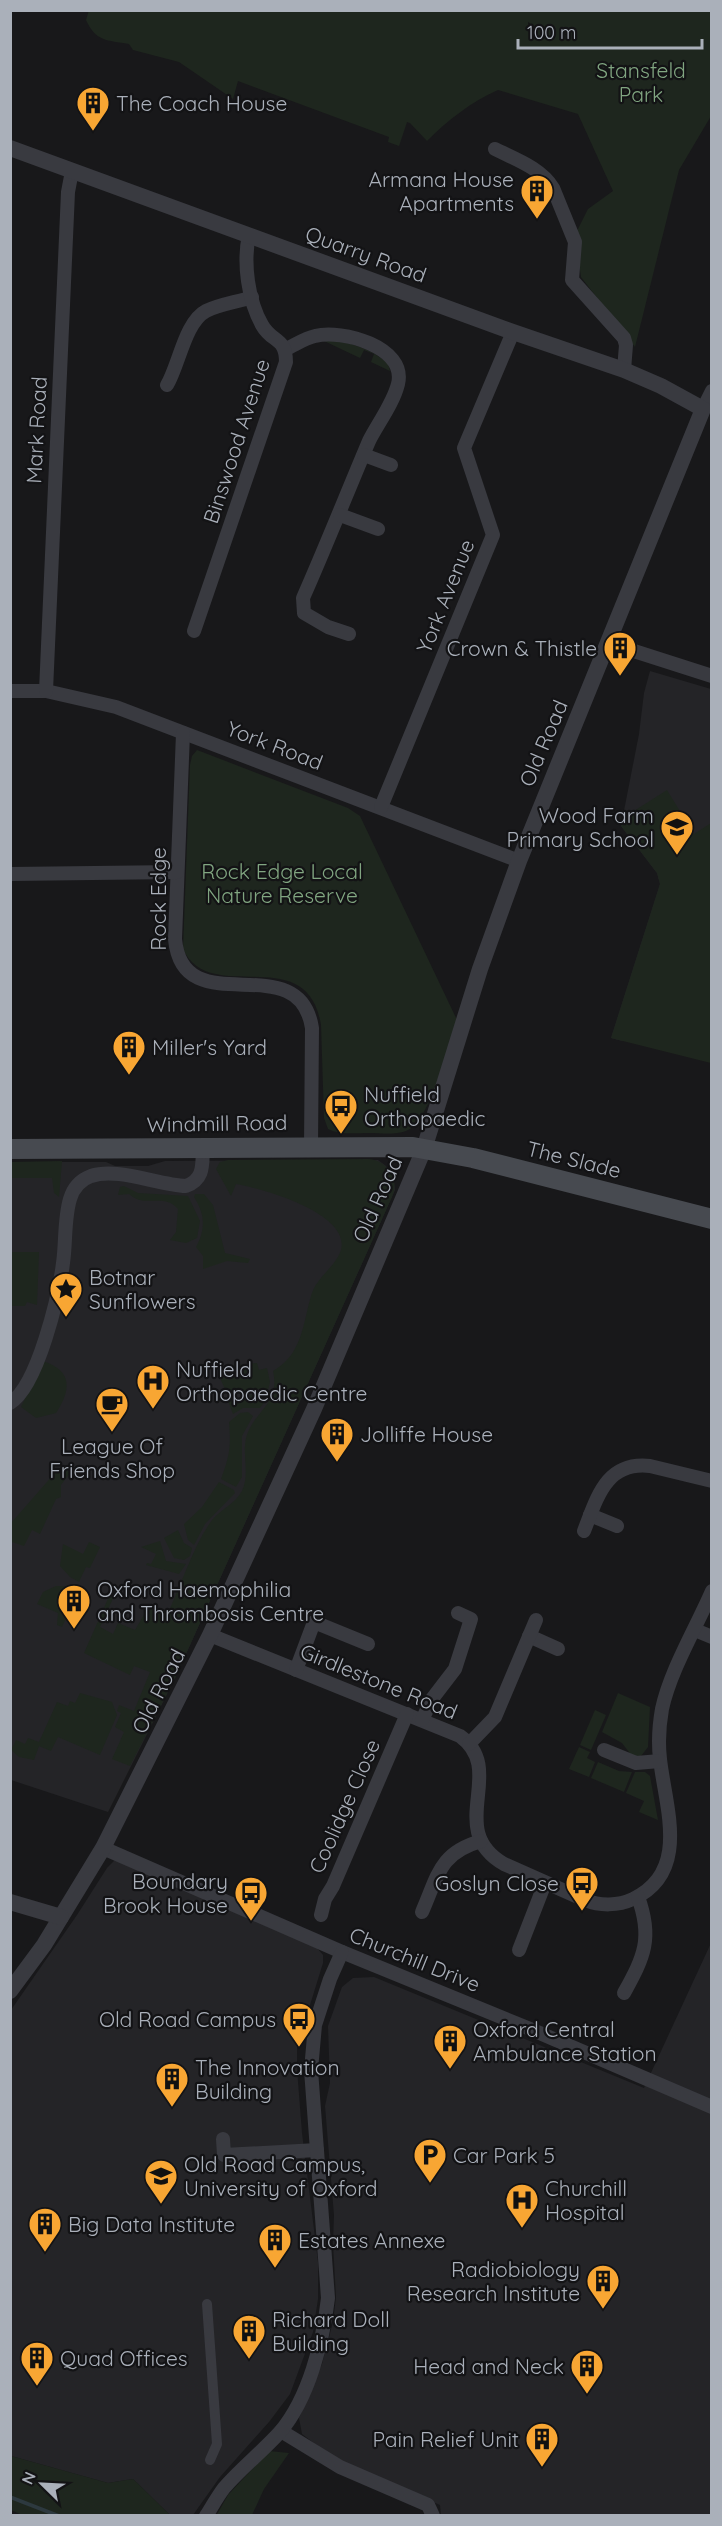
<svg xmlns="http://www.w3.org/2000/svg" width="722" height="2526" viewBox="0 0 722 2526" font-family="Quicksand,sans-serif">
	<style>
		.built { fill: #242427 }
		.green { fill: #1e261e }
		.lines { fill: none; stroke-linecap: round; stroke-linejoin: round }
		.stream { stroke: #2d393f; stroke-width: 4 }
		.pedestrian { stroke: #393a40; stroke-width: 10 }
		.minor { stroke: #393a40; stroke-width: 14 }
		.tertiary { stroke: #393a40; stroke-width: 16 }
		.secondary { stroke: #474a50; stroke-width: 20 }
		.labels { text-anchor: middle; dominant-baseline: central; stroke-width: 4.5; stroke-linejoin: round; paint-order: stroke }
		.park-label { font-size: 21px; fill: #81a681; stroke: #131315 }
		.poi-label { font-size: 21px; fill: #aab0ba; stroke: #131315; text-anchor: start }
		.street-label { font-size: 21px; fill: #aab0ba; stroke: #131315 }
	</style>
	<rect width="100%" height="100%" fill="#18181a"/>
	<!-- built -->
	<g class="built">
		<polygon points="650,671 711,689 711,1037 622,1041 611,1038 660,884 657,873 621,826 639,734 644,693"/>
		<polygon points="378,1160 386,1166 394,1181 395,1190 177,1674 108,1812 11,1780 10,1162 106,1162 115,1166 148,1166 165,1161"/>
		<polygon points="115,1860 317,1948 323,1955 323,1963 297,2047 297,2069 302,2133 318,2262 318,2299 313,2332 290,2394 269,2422 220,2477 193,2515 170,2515 133,2479 108,2483 11,2456 11,2010 77,1915 107,1868"/>
		<polygon points="711,1943 711,2515 441,2515 440,2505 341,2464 302,2434 299,2418 322,2364 333,2322 336,2297 333,2243 334,2215 325,2106 330,2083 328,2026 342,1987 353,1978 374,1977 644,2088"/>
	</g>
	<!-- green -->
	<g class="green">
		<path d="M89,10L711,11V116L679,170L635,347L581,277L575,235L588,209L613,191L578,114L498,90C471,102 448,120 427,141L410,123L407,122L399,146L388,142L389,137L238,81L233,99L179,62L133,50L129,44C107,40 96,42 86,20Z"/>
		<path d="M322,340C348,341 367,347 388,363L390,371L371,362L374,354L364,350L360,358Z"/>
		<path d="M197,750L348,808L360,816L457,1020C449,1044 430,1123 406,1131C395,1135 381,1133 369,1133C356,1133 340,1135 328,1129L324,1118L321,1025C307,939 210,1008 183,949L190,765L192,756Z"/>
		<polygon points="667,790 694,834 711,823 711,1063 611,1038 660,884 657,873 621,826 626,816"/>
		<path d="M368,1159C387,1160 400,1179 392,1197L177,1674L130,1766L112,1759L124,1732L115,1727L121,1713L117,1711L119,1705L134,1711L150,1672L134,1666L130,1675L84,1653L111,1592L115,1594L100,1627L113,1634L118,1623L135,1630L148,1608L167,1615C181,1586 193,1546 212,1520C221,1509 235,1504 242,1491C251,1472 240,1451 248,1432C258,1409 280,1402 273,1371C302,1355 303,1324 311,1296C316,1277 335,1268 341,1250C351,1213 261,1188 236,1184L231,1196L216,1169L220,1162L228,1160Z"/>
		<polygon points="62,1161 59,1197 54,1193 52,1178 11,1178 11,1162"/>
		<path d="M124,1186L138,1193L188,1196L200,1221L197,1238L186,1243L170,1240L176,1232L178,1209C164,1192 145,1209 129,1194L118,1195L120,1187Z"/>
		<path d="M195,1194H204L213,1205L225,1253L250,1259L248,1263L227,1261L203,1269V1256L196,1247C206,1229 205,1214 194,1197Z"/>
		<polygon points="11,1252 39,1252 37,1305 27,1302 25,1306 11,1306"/>
		<path d="M43,1361C73,1371 71,1390 56,1413L36,1418L21,1407Z"/>
		<path d="M257,1363L259,1370L267,1368L270,1382L268,1390C254,1387 242,1393 228,1396L220,1378L228,1366Z"/>
		<polygon points="261,1392 267,1398 260,1408 243,1408 233,1414 228,1401 245,1397 248,1398 252,1394"/>
		<path d="M248,1412L253,1416L242,1436V1477L236,1487L221,1479C230,1455 231,1447 229,1422L240,1413Z"/>
		<polygon points="61,1466 70,1473 61,1485 61,1497 56,1499 40,1534 32,1530 24,1546 12,1542 11,1546 11,1523"/>
		<polygon points="219,1482 234,1490 235,1493 205,1524 194,1545 188,1540 184,1524 202,1507"/>
		<polygon points="178,1530 184,1543 192,1548 190,1556 184,1560 174,1558 164,1538"/>
		<polygon points="160,1541 166,1561 186,1564 179,1574 146,1565 147,1563 151,1564 156,1554 141,1547"/>
		<polygon points="89,1542 100,1547 90,1568 86,1567 79,1582 70,1577 60,1566 63,1544 83,1554"/>
		<polygon points="56,1586 63,1586 78,1592 62,1627 57,1625 58,1613 37,1604 43,1592"/>
		<polygon points="80,1693 112,1702 117,1715 100,1755 58,1737 51,1751 39,1746 34,1760 19,1757 11,1750 16,1740 25,1744 28,1738 39,1742 57,1702 68,1706 70,1701 75,1703"/>
		<polygon points="618,1693 650,1707 648,1747 641,1756 632,1756 622,1743 602,1732"/>
		<polygon points="595,1710 606,1715 591,1750 580,1745"/>
		<polygon points="579,1747 590,1752 587,1758 595,1762 589,1777 569,1769"/>
		<polygon points="598,1762 619,1771 632,1772 624,1792 591,1778"/>
		<polygon points="635,1772 645,1772 650,1776 658,1820 639,1812 644,1801 626,1793"/>
		<polygon points="269,2451 289,2453 264,2489 252,2515 216,2516 228,2495"/>
		<polygon points="11,2456 108,2483 133,2479 170,2515 22,2515 11,2510"/>
	</g>
	<g class="lines">
		<!-- stream -->
		<polyline class="stream" points="10,2497 59,2516"/>
		<!-- pedestrian -->
		<polyline class="pedestrian" points="207,2304 217,2444 210,2460"/>
		<!-- minor -->
		<g class="minor">
			<path d="M495,149C515,159 541,168 553,188L575,242L572,280L624,338L626,345L624,370"/>
			<path d="M286,349C295,345 305,338 315,336C342,329 407,347 398,384C393,404 378,423 369,441C347,493 326,546 303,598L304,613L328,627L349,634"/>
			<path d="M167,385C179,365 185,322 206,311C220,304 238,302 252,297"/>
			<polyline points="703,409 712,391"/>
			<polyline points="364,455 391,465"/>
			<polyline points="340,515 378,529"/>
			<path d="M194,631L286,362C286,337 272,343 262,325C248,300 243,263 249,235"/>
			<polyline points="609,643 712,676"/>
			<polyline points="10,691 46,691 116,707 519,861"/>
			<polyline points="46,691 68,192 72,171"/>
			<path d="M183,733L175,939C183,1026 299,944 312,1028L311,1146"/>
			<polyline points="381,807 493,535 464,448 513,332"/>
			<polyline points="10,874 177,872"/>
			<path d="M10,1403C38,1386 59,1295 63,1263C66,1243 64,1219 70,1199C73,1189 80,1180 91,1176C118,1167 158,1185 186,1186C205,1179 202,1164 203,1147"/>
			<polyline points="590,1515 617,1526"/>
			<path d="M584,1531C597,1498 606,1461 650,1466L712,1481"/>
			<polyline points="695,1630 712,1637"/>
			<path d="M210,1635L460,1736C508,1771 444,1829 504,1864L585,1900C600,1906 618,1906 633,1899C691,1872 665,1806 660,1759C658,1742 659,1726 662,1709C670,1671 696,1628 712,1591"/>
			<polyline points="529,1636 558,1649"/>
			<polyline points="296,1670 314,1622 368,1644"/>
			<polyline points="422,1720 432,1699 455,1669 471,1619 458,1613"/>
			<polyline points="469,1744 495,1717 536,1620"/>
			<polyline points="604,1750 636,1763 660,1761"/>
			<polyline points="103,1848 342,1952 535,2031 712,2107"/>
			<path d="M422,1912C438,1876 439,1853 481,1841"/>
			<polyline points="321,1915 325,1899 333,1886 407,1714"/>
			<polyline points="519,1950 545,1883"/>
			<path d="M624,1993C644,1957 653,1938 638,1897"/>
			<polyline points="223,2139 224,2155 317,2150"/>
			<polyline points="281,2431 340,2467 428,2505 433,2516"/>
			<path d="M206,2516C212,2507 217,2497 224,2488C241,2468 262,2452 280,2432C309,2398 323,2341 328,2298L311,2070L315,2025L330,1979L342,1952"/>
		</g>
		<!-- tertiary -->
		<g class="tertiary">
			<polyline points="10,148 513,332 624,370 661,386 703,409 519,861 480,969 424,1149 314,1409 210,1635 103,1848 44,1945 10,1991"/>
			<polyline points="10,1902 61,1917"/>
		</g>
		<!-- secondary -->
		<polyline class="secondary" points="10,1149 413,1147 473,1158 712,1219"/>
	</g>
	<!-- icons -->
	<defs>
		<g id="building-pin" transform="scale(1.725)"><path d="M0 17L-7.5 6A9.5 9.5 0 1 1 7.5 6Z" fill="#f8a633" stroke="#131315"/><path d="M-4-6H4V6H1V3H-1V6H-4ZM-2.5-4.3h1.7v1.8h-1.7ZM.8-4.3h1.7v1.8H.8ZM-2.5-1h1.7V.8h-1.7ZM.8-1h1.7V.8H.8Z" fill="#111"/></g>
		<g id="school-pin" transform="scale(1.725)"><path d="M0 17L-7.5 6A9.5 9.5 0 1 1 7.5 6Z" fill="#f8a633" stroke="#131315"/><path d="M0-5L7-2L0 1L-7-2ZM-4 1L0 2.5L4 1V4Q0 6-4 4Z" fill="#111"/></g>
		<g id="bus-pin" transform="scale(1.725)"><path d="M0 17L-7.5 6A9.5 9.5 0 1 1 7.5 6Z" fill="#f8a633" stroke="#131315"/><path d="M-5-6H5V4H4V6H2V4H-2V6H-4V4H-5ZM-3.5-4V0h7V-4ZM-3.5 1.2v1.5H-2V1.2ZM2 1.2v1.5H3.5V1.2Z" fill="#111"/></g>
		<g id="sight-pin" transform="scale(1.725)"><path d="M0 17L-7.5 6A9.5 9.5 0 1 1 7.5 6Z" fill="#f8a633" stroke="#131315"/><path d="M0-6L1.8-2.2L6-1.7L2.9 1.2L3.7 5.4L0 3.3L-3.7 5.4L-2.9 1.2L-6-1.7L-1.8-2.2Z" fill="#111"/></g>
		<g id="hospital-pin" transform="scale(1.725)"><path d="M0 17L-7.5 6A9.5 9.5 0 1 1 7.5 6Z" fill="#f8a633" stroke="#131315"/><path d="M-5-5h3v3.5h4V-5h3V5h-3V1.5h-4V5h-3Z" fill="#111"/></g>
		<g id="cafe-pin" transform="scale(1.725)"><path d="M0 17L-7.5 6A9.5 9.5 0 1 1 7.5 6Z" fill="#f8a633" stroke="#131315"/><path d="M-5.5-4.5H6V0H3Q3 3.5 0 3.5H-2.5Q-5.5 3.5-5.5 0ZM3-3.2v2h1.7v-2ZM-6 4.5H4V6H-6Z" fill="#111"/></g>
		<g id="parking-pin" transform="scale(1.725)"><path d="M0 17L-7.5 6A9.5 9.5 0 1 1 7.5 6Z" fill="#f8a633" stroke="#131315"/><path d="M-3.5-5.5H1a3.5 3.5 0 0 1 0 7H-1V5.5H-3.5ZM-1-3.4V-.6H.8a1.4 1.4 0 0 0 0-2.8Z" fill="#111"/></g>
		<g id="university-pin" transform="scale(1.725)"><path d="M0 17L-7.5 6A9.5 9.5 0 1 1 7.5 6Z" fill="#f8a633" stroke="#131315"/><path d="M0-5L7-2L0 1L-7-2ZM-4 1L0 2.5L4 1V4Q0 6-4 4Z" fill="#111"/></g>
	</defs>
	<g fill-rule="evenodd">
		<use href="#building-pin" x="93" y="103"/>
		<use href="#building-pin" x="537" y="191"/>
		<use href="#building-pin" x="620" y="648"/>
		<use href="#school-pin" x="677" y="827"/>
		<use href="#building-pin" x="129" y="1047"/>
		<use href="#bus-pin" x="341" y="1106"/>
		<use href="#sight-pin" x="66" y="1289"/>
		<use href="#hospital-pin" x="153" y="1381"/>
		<use href="#cafe-pin" x="112" y="1404"/>
		<use href="#building-pin" x="337" y="1434"/>
		<use href="#building-pin" x="74" y="1601"/>
		<use href="#bus-pin" x="582" y="1883"/>
		<use href="#bus-pin" x="251" y="1893"/>
		<use href="#bus-pin" x="299" y="2019"/>
		<use href="#building-pin" x="450" y="2041"/>
		<use href="#building-pin" x="172" y="2079"/>
		<use href="#parking-pin" x="430" y="2155"/>
		<use href="#university-pin" x="161" y="2176"/>
		<use href="#hospital-pin" x="522" y="2200"/>
		<use href="#building-pin" x="45" y="2224"/>
		<use href="#building-pin" x="275" y="2240"/>
		<use href="#building-pin" x="603" y="2281"/>
		<use href="#building-pin" x="249" y="2331"/>
		<use href="#building-pin" x="37" y="2358"/>
		<use href="#building-pin" x="587" y="2366"/>
		<use href="#building-pin" x="542" y="2439"/>
	</g>
	<g class="labels">
		<!-- park labels -->
		<g class="park-label">
			<text x="641" y="70">Stansfeld<tspan x="641" dy="24">Park</tspan></text>
			<text x="282" y="871">Rock Edge Local<tspan x="282" dy="24">Nature Reserve</tspan></text>
		</g>
		<!-- poi labels -->
		<g class="poi-label">
			<text x="116" y="103">The Coach House</text>
			<text x="514" y="179" text-anchor="end">Armana House<tspan x="514" dy="24">Apartments</tspan></text>
			<text x="597" y="648" text-anchor="end">Crown &amp; Thistle</text>
			<text x="654" y="815" text-anchor="end">Wood Farm<tspan x="654" dy="24">Primary School</tspan></text>
			<text x="152" y="1047">Miller's Yard</text>
			<text x="364" y="1094">Nuffield<tspan x="364" dy="24">Orthopaedic</tspan></text>
			<text x="89" y="1277">Botnar<tspan x="89" dy="24">Sunflowers</tspan></text>
			<text x="176" y="1369">Nuffield<tspan x="176" dy="24">Orthopaedic Centre</tspan></text>
			<text x="360" y="1434">Jolliffe House</text>
			<text x="112" y="1446" text-anchor="middle">League Of<tspan x="112" dy="24">Friends Shop</tspan></text>
			<text x="97" y="1589">Oxford Haemophilia<tspan x="97" dy="24">and Thrombosis Centre</tspan></text>
			<text x="228" y="1881" text-anchor="end">Boundary<tspan x="228" dy="24">Brook House</tspan></text>
			<text x="559" y="1883" text-anchor="end">Goslyn Close</text>
			<text x="276" y="2019" text-anchor="end">Old Road Campus</text>
			<text x="473" y="2029">Oxford Central<tspan x="473" dy="24">Ambulance Station</tspan></text>
			<text x="195" y="2067">The Innovation<tspan x="195" dy="24">Building</tspan></text>
			<text x="453" y="2155">Car Park 5</text>
			<text x="184" y="2164">Old Road Campus,<tspan x="184" dy="24">University of Oxford</tspan></text>
			<text x="545" y="2188">Churchill<tspan x="545" dy="24">Hospital</tspan></text>
			<text x="68" y="2224">Big Data Institute</text>
			<text x="298" y="2240">Estates Annexe</text>
			<text x="580" y="2269" text-anchor="end">Radiobiology<tspan x="580" dy="24">Research Institute</tspan></text>
			<text x="272" y="2319">Richard Doll<tspan x="272" dy="24">Building</tspan></text>
			<text x="60" y="2358">Quad Offices</text>
			<text x="564" y="2366" text-anchor="end">Head and Neck</text>
			<text x="519" y="2439" text-anchor="end">Pain Relief Unit</text>
		</g>
		<!-- street labels -->
		<g class="street-label">
			<text transform="translate(366 254) rotate(20)">Quarry Road</text>
			<text transform="translate(36 430) rotate(-87)">Mark Road</text>
			<text transform="translate(236 441) rotate(-72)">Binswood Avenue</text>
			<text transform="translate(445 596) rotate(-68)">York Avenue</text>
			<text transform="translate(543 743) rotate(-67)">Old Road</text>
			<text transform="translate(275 745) rotate(21)">York Road</text>
			<text transform="translate(158 899) rotate(-90)">Rock Edge</text>
			<text transform="translate(217 1123) rotate(-1)">Windmill Road</text>
			<text transform="translate(574 1159) rotate(14)">The Slade</text>
			<text transform="translate(377 1199) rotate(-66)">Old Road</text>
			<text transform="translate(379 1681) rotate(22)">Girdlestone Road</text>
			<text transform="translate(158 1691) rotate(-63)">Old Road</text>
			<text transform="translate(344 1806) rotate(-66)">Coolidge Close</text>
			<text transform="translate(415 1959) rotate(22)">Churchill Drive</text>
		</g>
	</g>
	<!-- border -->
	<rect width="722" height="2526" fill="none" stroke="#aab0ba" stroke-width="24"/>
	<!-- north arrow -->
	<g transform="translate(42 2484) rotate(294)" stroke="#131315" stroke-width="4.5" paint-order="stroke">
	<path d="M0-4.5L10 22L0 15L-10 22Z" fill="#aab0ba"/>
	<text y="-9" font-size="16" font-weight="bold" text-anchor="middle" fill="#aab0ba">N</text>
	</g>
	<!-- scale -->
	<path d="M518 39v9h184v-9" fill="none" stroke="#aab0ba" stroke-width="3"/>
	<text x="527" y="39" font-size="18" fill="#aab0ba" stroke="#131315" stroke-width="4.5" paint-order="stroke">100 m</text>
</svg>
